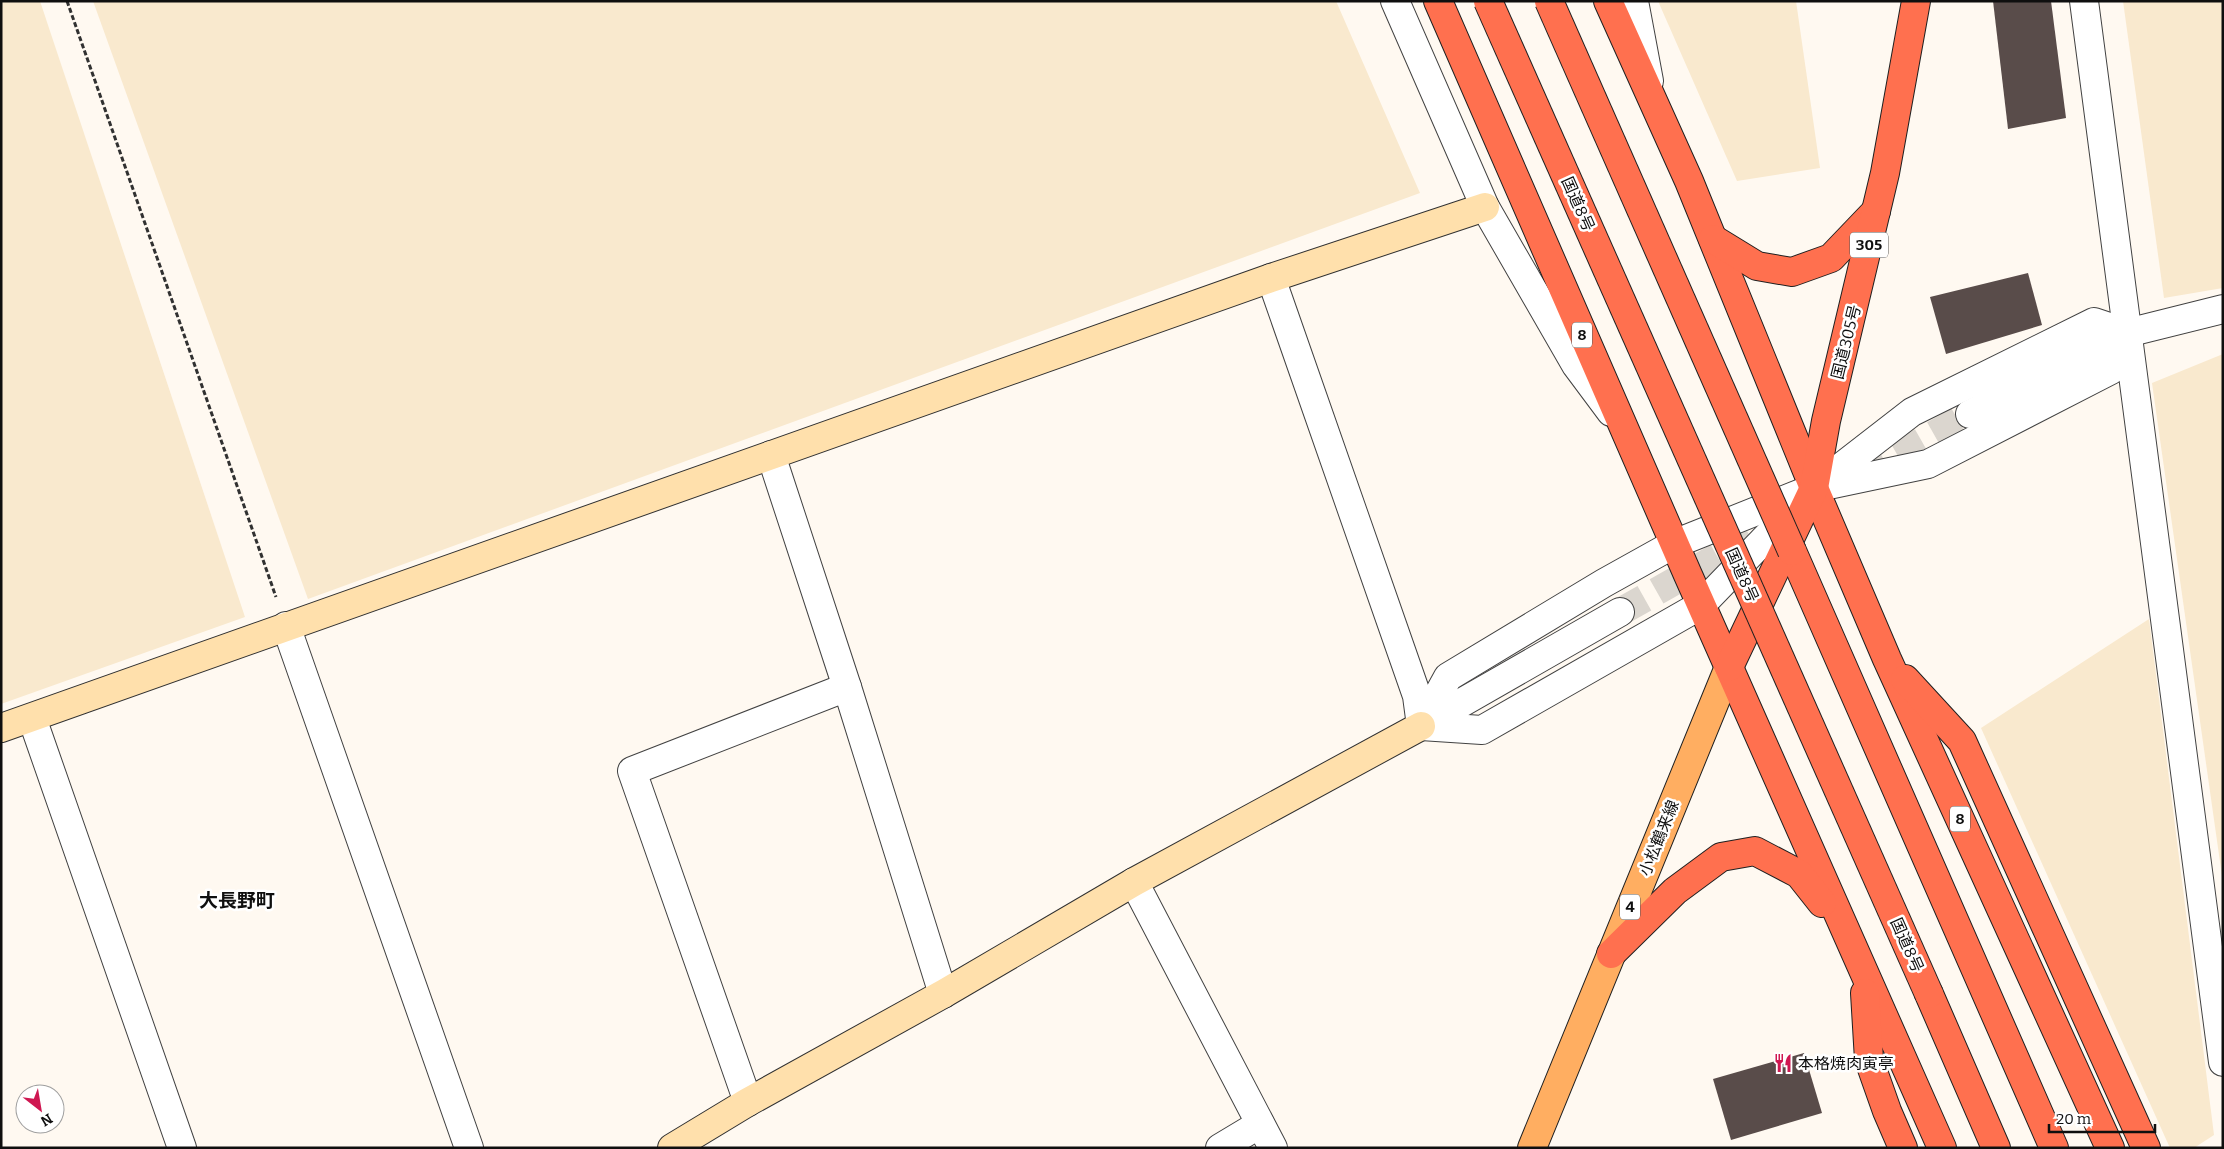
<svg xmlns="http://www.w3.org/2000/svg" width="2224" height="1149" viewBox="0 0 2224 1149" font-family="Bitter,'Noto Sans JP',serif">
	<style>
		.farmland { fill: #f9e9ce }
		.building { fill: #594c4a }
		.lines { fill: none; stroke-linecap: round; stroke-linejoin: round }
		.street-tunnel { stroke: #dbd6cf; stroke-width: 28; stroke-dasharray: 28 14; stroke-linecap: butt }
		.street-casing { stroke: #424242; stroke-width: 30 }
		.secondary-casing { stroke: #313131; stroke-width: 30 }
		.primary-casing { stroke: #202020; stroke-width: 30 }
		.highway-casing { stroke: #202020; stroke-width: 30 }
		.path { stroke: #313131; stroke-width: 3; stroke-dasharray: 5 2.5; stroke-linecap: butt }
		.street { stroke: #fff; stroke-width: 28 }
		.secondary { stroke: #ffe0ac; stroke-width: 28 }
		.primary { stroke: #ffae61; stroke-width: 28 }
		.highway { stroke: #ff704f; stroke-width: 28 }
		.highway-bridge-casing { stroke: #202020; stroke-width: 30; stroke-linecap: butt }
		.highway-bridge { stroke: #ff704f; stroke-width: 28 }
		.labels { text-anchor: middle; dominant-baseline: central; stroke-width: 5; stroke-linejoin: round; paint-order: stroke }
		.shield { fill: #fff; stroke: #575757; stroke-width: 1 }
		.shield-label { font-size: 15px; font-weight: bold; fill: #0f0f0f }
		.street-label { font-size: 16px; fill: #0f0f0f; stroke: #fff }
		.poi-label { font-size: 16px; fill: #0f0f0f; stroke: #fff; text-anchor: start }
		.quarter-label { font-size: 19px; font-weight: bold; fill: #0f0f0f; stroke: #fff }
	</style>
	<rect width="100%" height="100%" fill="#fff9f1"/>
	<!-- farmland -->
	<g class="farmland">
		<polygon points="1,1 40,1 245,617 1,704"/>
		<polygon points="93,1 1336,1 1420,193 308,599"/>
		<polygon points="1658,1 1796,1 1820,168 1737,181"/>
		<polygon points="2123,1 2223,1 2223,288 2164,298"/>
		<polygon points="2223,354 2223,883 2152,383"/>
		<polygon points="2149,619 2214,1135 2194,1148 2170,1148 1981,728"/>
	</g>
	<!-- building -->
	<g class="building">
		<polygon points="1993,1 2051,1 2066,118 2008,129"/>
		<polygon points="2028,273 2042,325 1946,354 1930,297"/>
		<polygon points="1804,1053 1822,1113 1731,1140 1713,1079"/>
	</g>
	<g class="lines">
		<!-- street-tunnel -->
		<g class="street-tunnel">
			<polyline points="1861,476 1970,414"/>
			<polyline points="1620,612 1751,538"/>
		</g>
		<!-- street casing -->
		<g class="street-casing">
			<g id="street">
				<polyline points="1395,1 1485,207 1576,365 1611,412"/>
				<polyline points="1634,1 1649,81"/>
				<polyline points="2084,1 2223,1062"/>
				<polyline points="1271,278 1417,696 1421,726"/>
				<polyline points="1970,414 2127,333 2223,309"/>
				<polyline points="771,455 847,687 943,994"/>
				<polyline points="286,626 469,1148"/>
				<polyline points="32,718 182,1148"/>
				<polyline points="1421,726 1482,730 1701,605 1814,488 1912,412 2094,322 2127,333"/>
				<polyline points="1421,726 1448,677 1604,583 1674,544 1814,488 1928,464 2111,370 2126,336"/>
				<polyline points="1421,726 1620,612"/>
				<polyline points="1134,882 1273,1148"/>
				<polyline points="748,1102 632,771 847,687"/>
				<polyline points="1220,1148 1260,1124"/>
			</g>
		</g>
		<!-- secondary casing -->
		<g class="secondary-casing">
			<g id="secondary">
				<polyline points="1,728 1271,278 1485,207"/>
				<polyline points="672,1148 748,1102 943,994 1134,882 1421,726"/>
			</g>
		</g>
		<!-- primary casing -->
		<g class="primary-casing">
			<polyline id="primary" points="1532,1148 1729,667"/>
		</g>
		<!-- highway casing -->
		<g class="highway-casing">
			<g id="highway">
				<polyline points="1438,1 1688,575 1942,1148"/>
				<polyline points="1608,1 1689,181 1814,488 1887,659 2110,1148"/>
				<polyline points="1713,239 1757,266 1792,272 1831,258 1876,211"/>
				<polyline points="1792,551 2054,1148"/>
				<polyline points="1729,667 1814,488 1826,421 1885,173 1916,1"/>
				<polyline points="1905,679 1962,741 2146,1148"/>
				<polyline points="1611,954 1675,891 1721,857 1755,851 1799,874 1822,903"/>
				<polyline points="1865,993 1869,1060 1887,1111 1903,1148"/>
				<polyline points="1929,994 1996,1148"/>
			</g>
		</g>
		<!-- path -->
		<polyline class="path" points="67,1 276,597"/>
		<!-- street -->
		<use href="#street" class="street"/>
		<!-- secondary -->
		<use href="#secondary" class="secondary"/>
		<!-- primary -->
		<use href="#primary" class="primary"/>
		<!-- highway -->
		<use href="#highway" class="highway"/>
		<!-- highway-bridge casing -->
		<g class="highway-bridge-casing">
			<g id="highway-bridge">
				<polyline points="1488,1 1929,994"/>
				<polyline points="1549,1 1792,551"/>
			</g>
		</g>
		<!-- highway-bridge -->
		<use href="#highway-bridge" class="highway-bridge"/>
	</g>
	<!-- icons -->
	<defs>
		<g id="restaurant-bare" transform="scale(1.5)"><path d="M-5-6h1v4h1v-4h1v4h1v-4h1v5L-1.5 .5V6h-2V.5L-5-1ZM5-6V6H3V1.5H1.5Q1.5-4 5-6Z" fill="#cf1751" stroke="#fff" stroke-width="2.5" paint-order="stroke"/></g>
	</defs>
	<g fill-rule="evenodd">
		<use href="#restaurant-bare" x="1783" y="1063"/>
	</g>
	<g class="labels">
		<!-- shield labels -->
		<g class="shield">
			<rect x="1850" y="232.5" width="38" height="25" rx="4"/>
			<rect x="1572" y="322.5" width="20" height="25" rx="4"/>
			<rect x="1950" y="806.5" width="20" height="25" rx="4"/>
			<rect x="1620" y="894.5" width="20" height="25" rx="4"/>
		</g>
		<g class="shield-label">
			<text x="1869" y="245">305</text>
			<text x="1582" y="335">8</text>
			<text x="1960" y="819">8</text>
			<text x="1630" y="907">4</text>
		</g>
		<!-- street labels -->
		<g class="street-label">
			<text transform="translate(1578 204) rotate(66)">国道8号</text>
			<text transform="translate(1846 342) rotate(-76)">国道305号</text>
			<text transform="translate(1742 575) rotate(66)">国道8号</text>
			<text transform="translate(1659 838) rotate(-68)">小松鶴来線</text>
			<text transform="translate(1907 945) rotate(66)">国道8号</text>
		</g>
		<!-- poi labels -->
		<g class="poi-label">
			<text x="1798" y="1063">本格焼肉寅亭</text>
		</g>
		<!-- quarter labels -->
		<g class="quarter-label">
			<text x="237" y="900">大長野町</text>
		</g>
	</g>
	<!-- border -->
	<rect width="2224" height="1149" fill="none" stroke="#0f0f0f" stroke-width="5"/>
	<!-- north arrow -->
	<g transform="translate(40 1109) rotate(149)"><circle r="24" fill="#ffffff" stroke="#9f9f9f"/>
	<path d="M0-4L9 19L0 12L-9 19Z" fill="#cf1751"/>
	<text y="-8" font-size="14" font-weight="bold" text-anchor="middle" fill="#0f0f0f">N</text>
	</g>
	<!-- scale -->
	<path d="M2049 1124v8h106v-8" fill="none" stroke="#0f0f0f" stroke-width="2.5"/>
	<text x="2056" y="1124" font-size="15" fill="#0f0f0f" stroke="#ffffff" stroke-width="4" paint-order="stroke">20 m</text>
</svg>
